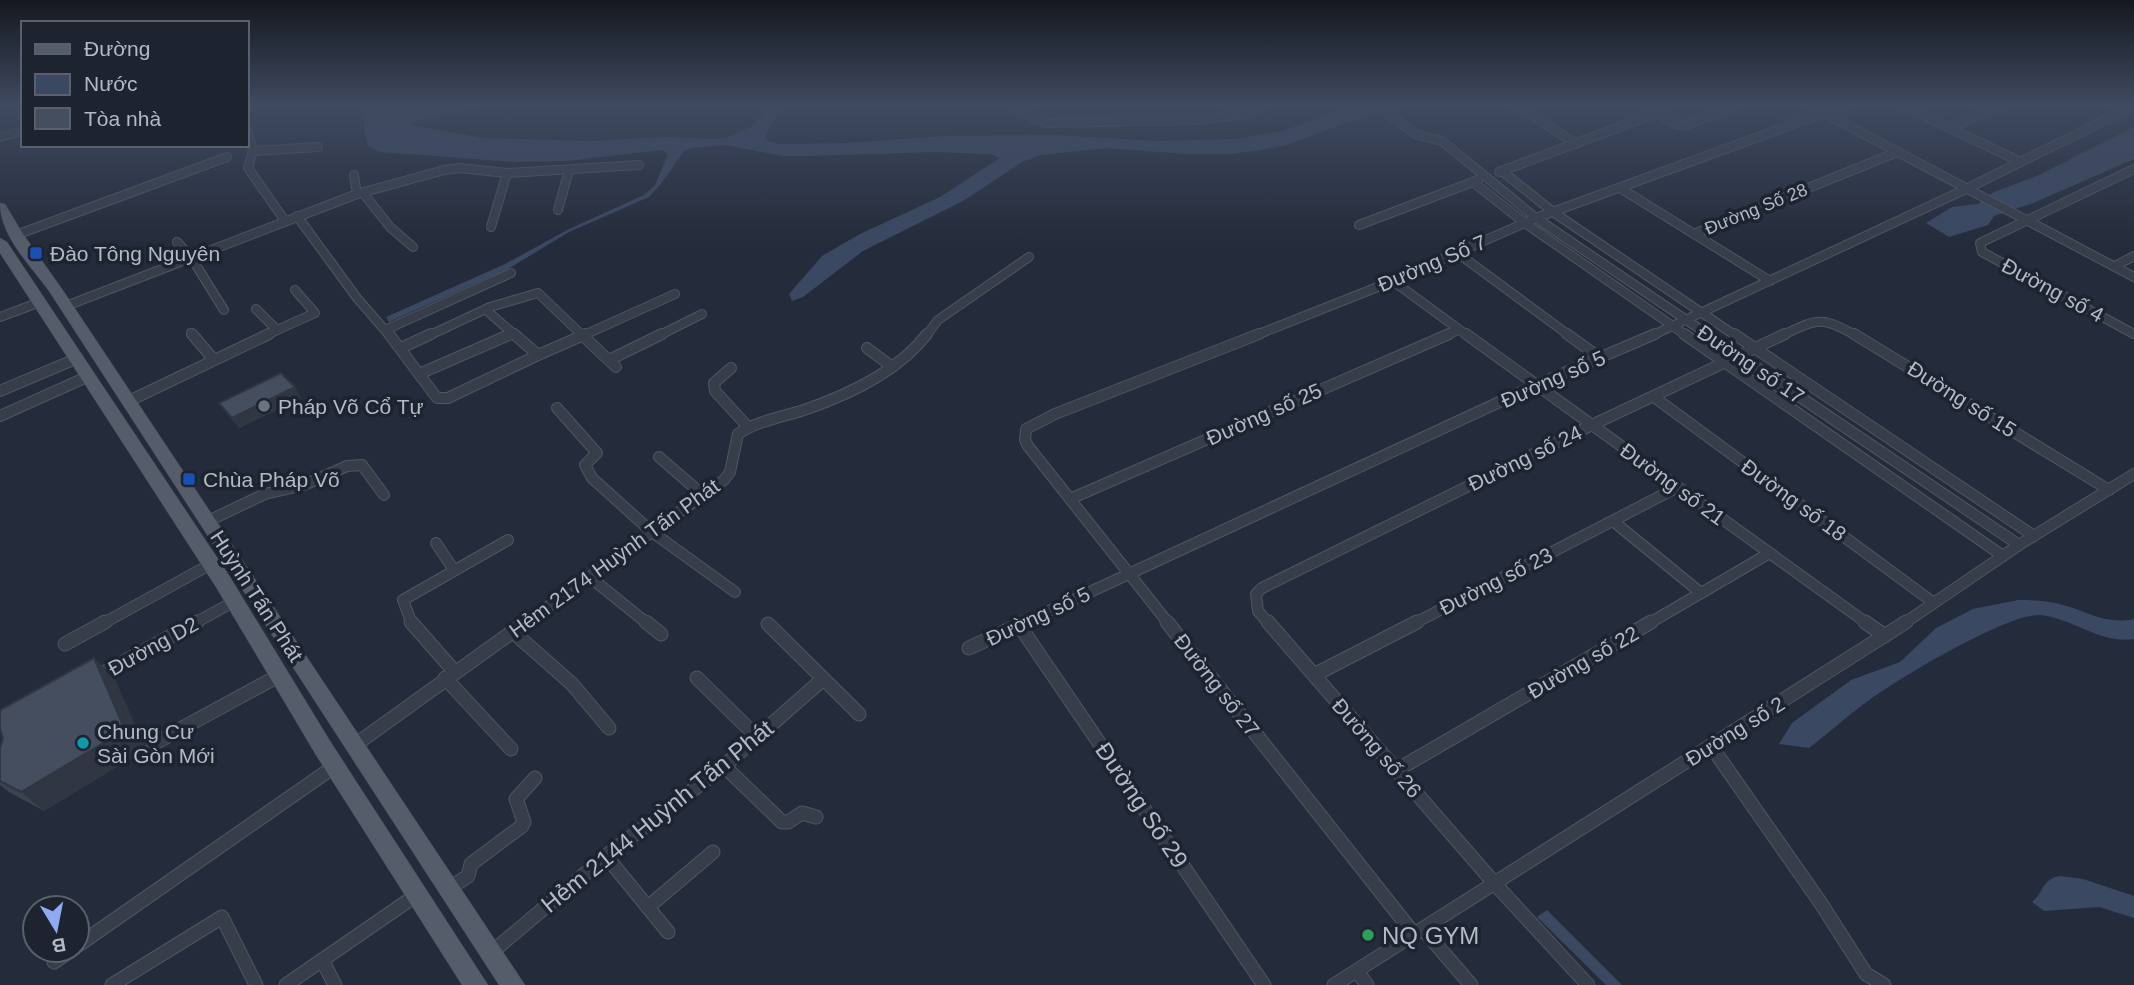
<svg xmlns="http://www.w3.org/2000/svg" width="2134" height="985" viewBox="0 0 2134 985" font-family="Helvetica,sans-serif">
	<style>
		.water { fill: #3a4862 }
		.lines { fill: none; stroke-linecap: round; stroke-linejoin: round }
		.street-far2-casing { stroke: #505662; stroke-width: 10 }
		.street-far1-casing { stroke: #505662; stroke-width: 12 }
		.street-casing { stroke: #505662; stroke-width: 15 }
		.primary-casing { stroke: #414753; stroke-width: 1 }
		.street-far2 { stroke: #373e4a; stroke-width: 8 }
		.street-far1 { stroke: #373e4a; stroke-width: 10 }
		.street { stroke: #373e4a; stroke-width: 13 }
		.primary { fill: #555c6a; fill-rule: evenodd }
		.wall { fill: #3b4351 }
		.shaded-wall { fill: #303742 }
		.building { fill: #454e5e; stroke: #303742; stroke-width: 2 }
		.transit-dot { fill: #1a4fb4; stroke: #1d232f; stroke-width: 2.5 }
		.worship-dot { fill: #6b7280; stroke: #1d232f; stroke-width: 2.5 }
		.culture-dot { fill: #0f9aa8; stroke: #1d232f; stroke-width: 2.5 }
		.leisure-dot { fill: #2e9e5b; stroke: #1d232f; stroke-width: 2.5 }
		.labels { text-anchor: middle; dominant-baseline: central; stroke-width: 7; stroke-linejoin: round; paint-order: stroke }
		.far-street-label { font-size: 18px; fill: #b3b9c6; stroke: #1d232f }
		.poi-label { font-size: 21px; fill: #b3b9c6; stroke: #1d232f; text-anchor: start }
		.street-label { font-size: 21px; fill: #b3b9c6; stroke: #1d232f }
		.near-street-label { font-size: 24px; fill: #b3b9c6; stroke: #1d232f }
		.near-poi-label { font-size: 24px; fill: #b3b9c6; stroke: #1d232f; text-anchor: start }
	</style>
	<rect width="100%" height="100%" fill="#242b3a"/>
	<!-- water -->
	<g class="water">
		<path d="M365,105H382L399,110L423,105H482C465,113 417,115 410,125L483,138L590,141L665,137L714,139L728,137L753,126L770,105H785L778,112L765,137L767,141L779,144L847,143L946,136L1055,135L1156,141L1236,139L1282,131L1357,105H1395L1286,145L1261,150L1231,154H1186L1107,148L1040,155L1022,162L963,201L863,251L803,297L792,301L789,294L822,256L858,235L940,197L1000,158L990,154L935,152L807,156H782L726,145L691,148L684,151L660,185L649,197L569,232L508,269L389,322L386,317L505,264L569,229L644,195L655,185L668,154L662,150L566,161L515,162L381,152L368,146L364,131Z"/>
		<polygon points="2134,127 2134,159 2033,203 1994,216 1988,225 1949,237 1926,223 1952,207 1978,204 1994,192 2039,175"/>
		<path d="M2018,600C2034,600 2048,601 2063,605C2089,612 2106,625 2134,619V639C2100,644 2074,619 2041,615C2009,612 1896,680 1868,701C1848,715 1829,733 1809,748L1779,744L1792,723L1851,680L1900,662L1936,628L1973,609Z"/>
		<path d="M2060,876L2083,879L2134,896V918L2099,907L2044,911L2032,902C2044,892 2042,879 2060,876Z"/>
		<polygon points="1547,910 1622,985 1606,985 1537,917"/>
	</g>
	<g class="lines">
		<!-- street-far2 casing -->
		<g class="street-far2-casing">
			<g id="street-far2">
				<polyline points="1015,105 1035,119 1048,123 1200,120 1249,113 1252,110 1251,105"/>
				<polyline points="1377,105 1415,134 1442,141 1536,218 1710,336"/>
				<polyline points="1516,105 1576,144"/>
				<polyline points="1645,105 1676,124 1686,125 1736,105"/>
				<polyline points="1809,105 2134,277"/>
				<polyline points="1901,105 2021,162"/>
				<polyline points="1949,128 2003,105"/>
				<polyline points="247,130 253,151 248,168 285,221"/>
				<polyline points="0,137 23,131"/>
				<polyline points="253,151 318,147"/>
				<polyline points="2134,169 1980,243 1982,252 2134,334"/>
				<polyline points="1502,171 1553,212 1736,336"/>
				<polyline points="1499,172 1657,113"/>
				<polyline points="354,175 357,194"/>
				<polyline points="1473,182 1525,223 1687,336"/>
				<polyline points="1620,188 1770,281"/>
				<polyline points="363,193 390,227 413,247"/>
				<polyline points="558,210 569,170"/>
				<polyline points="297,216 357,298 390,336"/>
				<polyline points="1359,225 1478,180"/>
				<polyline points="491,227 507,173"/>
				<polyline points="1694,234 1895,153"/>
				<polyline points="16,235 227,157"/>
				<polyline points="177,242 191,257 224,310"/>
				<polyline points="1456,252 1570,336"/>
				<polyline points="2115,266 2134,256"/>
				<polyline points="1393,281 1468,336"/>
				<polyline points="66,306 357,194 444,170 460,168 507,173 639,165"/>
				<polyline points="256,309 277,330 265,336"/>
				<polyline points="486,310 516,336"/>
				<polyline points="0,317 40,302"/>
				<polyline points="277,330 315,313 295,290"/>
				<polyline points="385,330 511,273"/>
				<polyline points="191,333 193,336"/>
				<polyline points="428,336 490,307 538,293 583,336"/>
				<polyline points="507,336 513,333"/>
				<polyline points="582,336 675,294"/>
				<polyline points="658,336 702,314"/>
				<polyline points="926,336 938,320 1029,257"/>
				<polyline points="1254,336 1393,281 1536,218 1846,105"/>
				<polyline points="1445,336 1458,330"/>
				<polyline points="1651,336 1966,189 2134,106"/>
				<path d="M1781,336C1819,318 1820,316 1857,336"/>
			</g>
		</g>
		<!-- street-far1 casing -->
		<g class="street-far1-casing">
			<g id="street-far1">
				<polyline points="192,334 214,360"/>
				<polyline points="389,334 437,398 448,398 538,355"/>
				<polyline points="514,334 538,355 586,334"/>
				<polyline points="581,334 616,367"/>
				<polyline points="1466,334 1868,624"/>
				<polyline points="1567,334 1600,358"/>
				<polyline points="1684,334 2003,556"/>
				<polyline points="1707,334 2019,545"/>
				<polyline points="1734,334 2034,536"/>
				<polyline points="1854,334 2109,490"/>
				<polyline points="401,348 431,334"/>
				<polyline points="867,348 891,366"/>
				<polyline points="609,360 662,334"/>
				<polyline points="731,368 714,383 715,391 748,427"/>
				<polyline points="419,374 511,334"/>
				<polyline points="0,391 78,358"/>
				<polyline points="1654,397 1934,603"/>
				<polyline points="129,401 269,334"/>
				<polyline points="557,408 597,453 585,465 592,478 652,532 735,592"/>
				<polyline points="0,416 89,376"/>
				<polyline points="659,457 703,495"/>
				<polyline points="1070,499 1449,334"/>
				<polyline points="208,521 265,494 304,485 347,466 362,465 384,495"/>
				<polyline points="1613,521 1701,593"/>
				<polyline points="436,543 454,570"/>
				<polyline points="591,578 648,624"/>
				<polyline points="102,624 211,564"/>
				<polyline points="193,624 235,601"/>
				<polyline points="412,624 403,600 508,540"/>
				<path d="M524,624L724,480L730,472L738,434C757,421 782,417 804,410C848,395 898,372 927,334"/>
				<polyline points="1021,624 1536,385 1655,334"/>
				<polyline points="1169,624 1028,446 1025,440 1026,429 1055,414 1259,334"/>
				<polyline points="1269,624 1258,611 1256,594 1262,588 1592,425 1785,334"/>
				<polyline points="1413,624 1678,487"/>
				<polyline points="1648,624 1768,554"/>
				<polyline points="1903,624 2019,545 2134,474"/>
			</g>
		</g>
		<!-- street casing -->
		<g class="street-casing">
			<g id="street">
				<polyline points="411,622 454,671"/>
				<polyline points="646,622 661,634"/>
				<polyline points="1167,622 1414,934"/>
				<polyline points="1268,622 1495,884 1588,985"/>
				<polyline points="1865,622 1885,636"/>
				<polyline points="768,624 859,714"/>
				<polyline points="1019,625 1264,985"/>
				<polyline points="512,631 572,684 609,728"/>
				<polyline points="65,644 105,622"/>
				<polyline points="969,648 1025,622"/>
				<polyline points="1314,675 1417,622"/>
				<polyline points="96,677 197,622"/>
				<polyline points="445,678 511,749"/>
				<polyline points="697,678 757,737"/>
				<polyline points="153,744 280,675"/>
				<polyline points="355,745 526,622"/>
				<polyline points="1711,746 1820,902 1866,974 1884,985"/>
				<polyline points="724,766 782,822 788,822 802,813 816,817"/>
				<polyline points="1397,770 1651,622"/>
				<polyline points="606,856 668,932"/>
				<polyline points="450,888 468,876 471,864 522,826 524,822 516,799 535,778"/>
				<polyline points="648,907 713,852"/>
				<polyline points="1423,929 1471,985"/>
				<polyline points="77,946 335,766"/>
				<polyline points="492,952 606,856 724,766 822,680"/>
				<polyline points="322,960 335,985"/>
				<polyline points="54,962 71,950"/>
				<polyline points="1357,971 1367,985"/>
				<polyline points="112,985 222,917 256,985"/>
				<polyline points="286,985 418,894"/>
				<polyline points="1334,985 1906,622"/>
			</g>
		</g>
		<!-- primary casing -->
		<g class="primary-casing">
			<g id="primary">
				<path d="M0,203L5,204L23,234L62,289L525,985H499L49,291C30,265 0,236 0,203Z"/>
				<polygon points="0,238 7,242 230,577 330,741 488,985 462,985 316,755 216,587 0,253"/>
			</g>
		</g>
		<!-- street-far2 -->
		<use href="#street-far2" class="street-far2"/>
		<!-- street-far1 -->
		<use href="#street-far1" class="street-far1"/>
		<!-- street -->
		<use href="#street" class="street"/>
		<!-- primary -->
		<use href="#primary" class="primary"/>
	</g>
	<!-- wall -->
	<g class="wall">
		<polygon points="301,398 239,428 219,403"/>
		<polygon points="94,658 114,678 146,749 44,811 9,792 0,785 0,748 3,739"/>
	</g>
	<!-- shaded-wall -->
	<g class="shaded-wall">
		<polygon points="295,387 301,398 239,428 232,418"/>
		<polygon points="94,658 114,678 146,749 44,811 21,792"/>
	</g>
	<!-- building -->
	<g class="building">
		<polygon points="281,373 295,387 232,418 219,403"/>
		<polygon points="94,658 125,730 21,792 0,781 0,748 3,739 0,728 0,710"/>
	</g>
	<!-- sky -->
	<linearGradient id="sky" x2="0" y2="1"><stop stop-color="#141820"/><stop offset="0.43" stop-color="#3f4a60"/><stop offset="1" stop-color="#3f4a60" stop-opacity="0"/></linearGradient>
	<rect width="2134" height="243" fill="url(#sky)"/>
	<!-- markers -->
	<g class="transit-dot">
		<rect x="29" y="246" width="14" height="14" rx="3.5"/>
		<rect x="182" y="472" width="14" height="14" rx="3.5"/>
	</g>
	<circle class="worship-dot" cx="264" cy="406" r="7"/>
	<circle class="culture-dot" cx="83" cy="743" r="7"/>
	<circle class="leisure-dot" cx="1368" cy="935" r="7"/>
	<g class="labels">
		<!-- far-street labels -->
		<g class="far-street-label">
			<text transform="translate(1756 209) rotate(-22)">Đường Số 28</text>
		</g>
		<!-- poi labels -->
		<g class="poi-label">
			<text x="50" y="253">Đào Tông Nguyên</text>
			<text x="278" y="406">Pháp Võ Cổ Tự</text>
			<text x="203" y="479">Chùa Pháp Võ</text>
			<text x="97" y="731">Chung Cư<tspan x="97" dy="24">Sài Gòn Mới</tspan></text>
		</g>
		<!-- street labels -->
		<g class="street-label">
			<text transform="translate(1432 263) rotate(-23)">Đường Số 7</text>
			<text transform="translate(2053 290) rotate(28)">Đường số 4</text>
			<text transform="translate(1751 364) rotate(34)">Đường số 17</text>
			<text transform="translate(1553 379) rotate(-24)">Đường số 5</text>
			<text transform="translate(1962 399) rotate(32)">Đường số 15</text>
			<text transform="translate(1264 414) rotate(-24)">Đường số 25</text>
			<text transform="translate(1525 458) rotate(-26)">Đường số 24</text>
			<text transform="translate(1673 484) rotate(36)">Đường số 21</text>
			<text transform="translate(1794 500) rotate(36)">Đường số 18</text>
			<text transform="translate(614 558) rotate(-36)">Hẻm 2174 Huỳnh Tấn Phát</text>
			<text transform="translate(1496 581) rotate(-27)">Đường số 23</text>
			<text transform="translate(257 596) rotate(57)">Huỳnh Tấn Phát</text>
			<text transform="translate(1038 616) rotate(-25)">Đường số 5</text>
			<text transform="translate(153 646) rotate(-29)">Đường D2</text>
			<text transform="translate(1583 662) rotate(-30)">Đường số 22</text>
			<text transform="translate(1217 685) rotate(52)">Đường số 27</text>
			<text transform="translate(1735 731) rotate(-32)">Đường số 2</text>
			<text transform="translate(1377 748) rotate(49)">Đường số 26</text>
		</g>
		<!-- near-street labels -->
		<g class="near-street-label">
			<text transform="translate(1142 805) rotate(56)">Đường Số 29</text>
			<text transform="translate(657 816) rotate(-39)">Hẻm 2144 Huỳnh Tấn Phát</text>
		</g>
		<!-- near-poi labels -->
		<g class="near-poi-label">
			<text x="1382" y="935">NQ GYM</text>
		</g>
	</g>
	<!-- legend -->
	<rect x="21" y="21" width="228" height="126" fill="#1d232f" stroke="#595f6b" stroke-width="2"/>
	<rect x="35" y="44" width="35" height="10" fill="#555c6a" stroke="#595f6b" stroke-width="2"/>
	<text x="84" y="56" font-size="21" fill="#b3b9c6">Đường</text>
	<rect x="35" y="74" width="35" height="21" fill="#3a4862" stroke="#595f6b" stroke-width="2"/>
	<text x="84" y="91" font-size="21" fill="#b3b9c6">Nước</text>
	<rect x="35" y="108" width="35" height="21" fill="#454e5e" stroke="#595f6b" stroke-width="2"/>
	<text x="84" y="126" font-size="21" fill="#b3b9c6">Tòa nhà</text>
	<!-- north arrow -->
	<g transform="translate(56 929) rotate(170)"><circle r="33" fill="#1d232f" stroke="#595f6b" stroke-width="2"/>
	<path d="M0-5L12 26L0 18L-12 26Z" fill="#8cabf1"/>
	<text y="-10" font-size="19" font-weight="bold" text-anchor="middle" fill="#b3b9c6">B</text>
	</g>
</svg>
